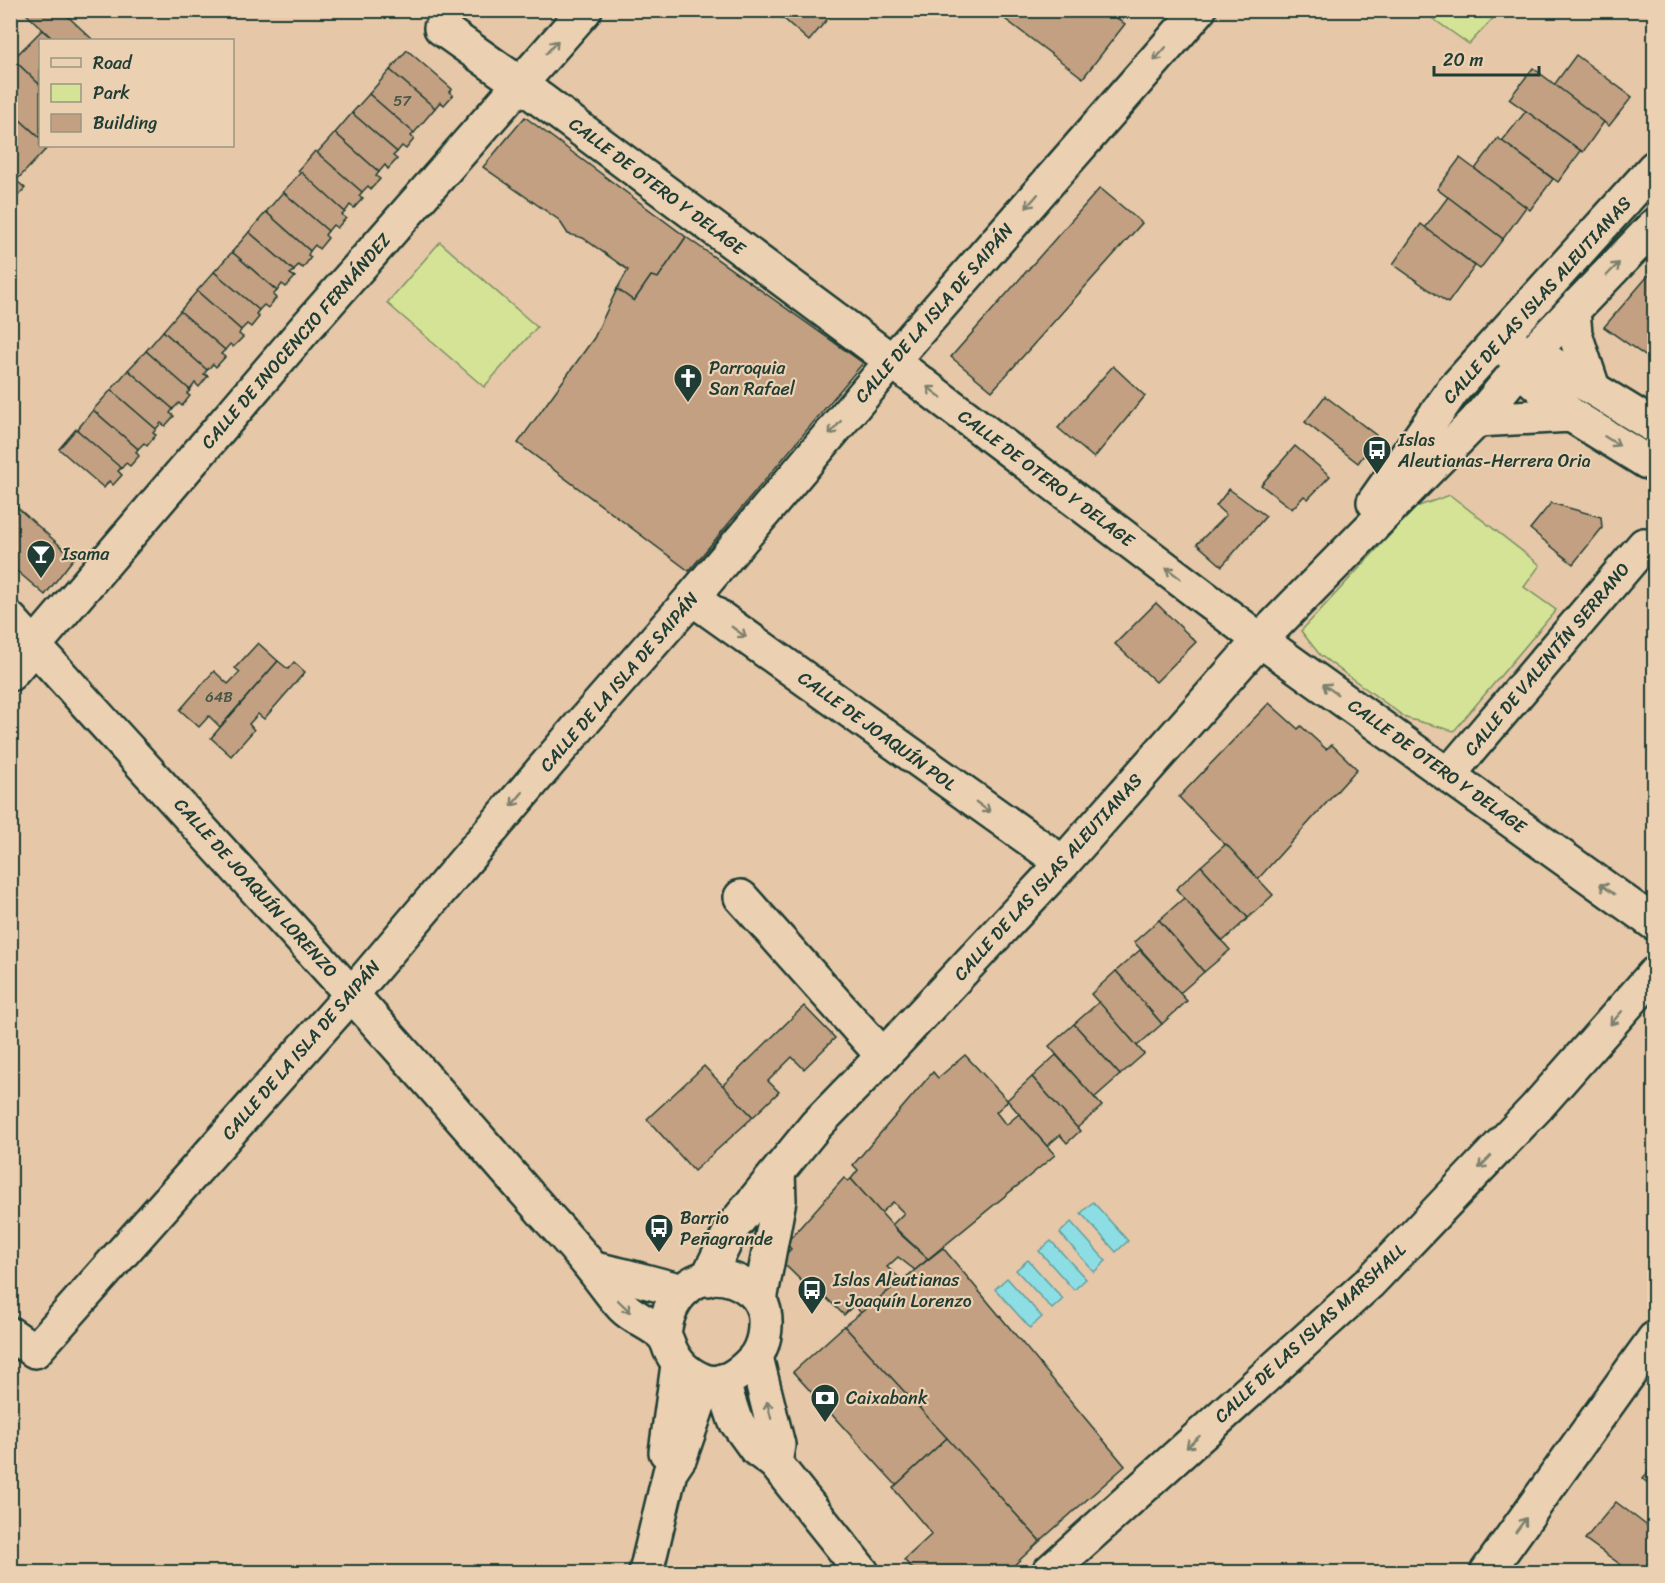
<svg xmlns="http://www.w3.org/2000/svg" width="1665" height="1583" viewBox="0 0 1665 1583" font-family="Sriracha,sans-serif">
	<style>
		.green { fill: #d5e396; stroke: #7a9065; stroke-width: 1.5 }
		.water { fill: #8ddee4; stroke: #619e9e; stroke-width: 1.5 }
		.building { fill: #c2a081; stroke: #1f3d34; stroke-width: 1.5 }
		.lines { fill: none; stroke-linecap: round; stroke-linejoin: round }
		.street-casing { stroke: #1f3d34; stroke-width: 38 }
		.street { stroke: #ebd1b2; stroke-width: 33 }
		.oneway { stroke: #7b806d }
		.labels { text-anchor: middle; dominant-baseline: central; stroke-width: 4.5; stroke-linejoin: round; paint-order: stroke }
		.number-label { font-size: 15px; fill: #485647 }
		.street-label { font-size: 18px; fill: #1f3d34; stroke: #ebd1b2 }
		.poi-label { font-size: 18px; fill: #1f3d34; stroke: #ebd1b2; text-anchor: start }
	</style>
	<rect width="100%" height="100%" fill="#e6c7a7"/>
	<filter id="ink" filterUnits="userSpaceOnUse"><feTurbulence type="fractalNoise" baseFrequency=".0167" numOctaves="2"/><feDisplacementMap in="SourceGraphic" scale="12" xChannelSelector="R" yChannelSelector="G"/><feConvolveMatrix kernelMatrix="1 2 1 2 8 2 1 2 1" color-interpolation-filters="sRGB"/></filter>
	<g filter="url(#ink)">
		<!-- green -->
		<g class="green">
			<polygon points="1422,11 1500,11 1469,44"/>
			<polygon points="440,242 537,327 484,387 387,303"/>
			<polygon points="1450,495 1540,565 1524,587 1556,610 1454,731 1406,718 1320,655 1301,631 1416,507"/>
		</g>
		<!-- water -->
		<g class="water">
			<polygon points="1093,1202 1128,1241 1116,1252 1081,1213"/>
			<polygon points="1071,1222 1106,1261 1094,1272 1060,1233"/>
			<polygon points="1051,1241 1086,1279 1074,1290 1039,1251"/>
			<polygon points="1028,1260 1063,1299 1052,1309 1016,1270"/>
			<polygon points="1007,1278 1042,1317 1030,1328 995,1289"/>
		</g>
		<!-- building -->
		<g class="building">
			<polygon points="27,10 61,10 93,40 54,40 25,13"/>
			<polygon points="774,10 835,10 809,41"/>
			<polygon points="993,10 1105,10 1125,24 1083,78"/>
			<polygon points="42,30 54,40 40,40 40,85 13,59"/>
			<polygon points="407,50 452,89 449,92 453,95 444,105 440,102 435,108 390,70"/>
			<polygon points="1576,55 1632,97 1609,126 1554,85"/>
			<polygon points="13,59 40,85 40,138 10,111 10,62"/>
			<polygon points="1533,68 1604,122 1583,152 1509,99"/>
			<polygon points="390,70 435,108 414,133 369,94"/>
			<polygon points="369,94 414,133 411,136 414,139 406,149 402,146 397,152 352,113"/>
			<polygon points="10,111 40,138 40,146 49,146 16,181 10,175"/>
			<polygon points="1526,111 1581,151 1558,182 1502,141"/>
			<polygon points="352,113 397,152 393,156 397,159 388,169 385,165 379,172 335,133"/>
			<polygon points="525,117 686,237 658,278 651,276 634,301 617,289 628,270 583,238 568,234 559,220 483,167"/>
			<polygon points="335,133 379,172 376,176 380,179 371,189 368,186 362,192 317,153"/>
			<polygon points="1498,138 1553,179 1530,210 1475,169"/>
			<polygon points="315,151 362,192 359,196 363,198 354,208 350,205 345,212 298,171"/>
			<polygon points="1460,158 1526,207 1503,239 1437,189"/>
			<polygon points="301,172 345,212 342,215 346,218 337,228 333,225 328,231 283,192"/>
			<polygon points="10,175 25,188 10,204"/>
			<polygon points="1100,188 1142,223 992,391 951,357"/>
			<polygon points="283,192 328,231 325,235 328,238 319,249 315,245 310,251 266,212"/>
			<polygon points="1448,197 1503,239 1480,269 1425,228"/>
			<polygon points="266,212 310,251 308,255 311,257 303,268 298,265 294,271 249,232"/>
			<polygon points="1421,224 1475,266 1448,303 1393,264"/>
			<polygon points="249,232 294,271 290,274 295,277 286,287 282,284 277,291 232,252"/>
			<polygon points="686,237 863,363 689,571 518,443 594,338 617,289 634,301 651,276 658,278"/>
			<polygon points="232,252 277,291 273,295 276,298 268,308 264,305 259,310 214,272"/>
			<polygon points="1654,269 1654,362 1604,327"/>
			<polygon points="214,272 259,310 256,314 259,317 251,327 247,324 241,330 197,291"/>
			<polygon points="197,291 241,330 239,334 243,337 233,347 230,344 225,350 180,311"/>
			<polygon points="180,311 225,350 221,354 225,357 216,367 213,364 207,370 163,331"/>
			<polygon points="163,331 207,370 204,374 208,376 199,387 195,383 190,390 146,351"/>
			<polygon points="146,351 190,390 187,394 190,396 182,406 179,403 173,409 128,370"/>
			<polygon points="1113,366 1145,396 1094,458 1058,428"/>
			<polygon points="128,370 173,409 170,413 174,416 165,426 161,423 156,429 111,390"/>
			<polygon points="111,390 156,429 153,433 156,435 147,446 144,443 138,449 93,410"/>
			<polygon points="1325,396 1377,436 1373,442 1382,449 1374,460 1364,455 1358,463 1305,422"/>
			<polygon points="93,410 138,449 136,452 139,456 130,466 126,463 121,469 77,430"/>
			<polygon points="76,429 121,468 118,471 122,475 113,485 109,481 104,488 59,449"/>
			<polygon points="1295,446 1330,476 1308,499 1304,496 1292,509 1261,485"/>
			<polygon points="1229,489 1266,516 1222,566 1197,544 1226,515 1216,506"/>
			<polygon points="10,501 74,558 45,595 10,565"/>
			<polygon points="1551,503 1601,517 1602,528 1573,564 1530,529"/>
			<polygon points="1156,603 1196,642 1156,682 1115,644"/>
			<polygon points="258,643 278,661 220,727 209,716 199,727 180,710 214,671 228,684 240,672 235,668"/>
			<polygon points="278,661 288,669 294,662 305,672 264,719 258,714 249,724 254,730 231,756 211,738"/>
			<polygon points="1269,703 1298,729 1301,726 1326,749 1332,745 1357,769 1258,879 1179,797"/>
			<polygon points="1226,844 1273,895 1248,918 1201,866"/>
			<polygon points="1201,866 1248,918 1223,941 1176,889"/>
			<polygon points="1184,898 1230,950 1204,972 1159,920"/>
			<polygon points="1159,920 1204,972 1180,993 1134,942"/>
			<polygon points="1140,950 1187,1001 1162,1024 1116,971"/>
			<polygon points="1116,971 1162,1024 1137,1046 1091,994"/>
			<polygon points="1099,1002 1144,1054 1120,1075 1074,1024"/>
			<polygon points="804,1006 835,1038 804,1069 792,1057 768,1081 779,1092 753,1117 722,1086"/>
			<polygon points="1074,1024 1120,1075 1094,1098 1049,1046"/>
			<polygon points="965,1055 1008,1101 996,1112 1006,1125 1019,1114 1055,1155 928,1259 892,1225 904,1213 893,1202 881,1213 851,1179 858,1170 853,1165 933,1072 938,1078"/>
			<polygon points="1056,1055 1102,1106 1077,1128 1032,1077"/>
			<polygon points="704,1066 753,1117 694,1171 647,1119"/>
			<polygon points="1032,1077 1080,1131 1067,1143 1060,1135 1047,1146 1007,1100"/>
			<polygon points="844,1178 848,1181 851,1179 900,1234 928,1259 915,1270 898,1257 887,1267 902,1280 861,1313 854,1305 844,1315 818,1290 815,1294 780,1260 791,1249 786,1243"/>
			<polygon points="943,1248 1125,1466 1040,1541 844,1326"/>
			<polygon points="844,1326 947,1438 896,1485 793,1372"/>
			<polygon points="947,1438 1040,1541 1008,1571 1009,1572 916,1572 904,1560 932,1534 893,1488"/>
			<polygon points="1654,1463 1654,1488 1643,1479"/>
			<polygon points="1616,1502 1654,1531 1654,1569 1652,1572 1631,1572 1585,1539"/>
		</g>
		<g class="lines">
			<!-- street casing -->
			<g class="street-casing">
				<g id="street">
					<polyline points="441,28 520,84 892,361 1260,640 1654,923"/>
					<polyline points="1573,311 1575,334 1593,388"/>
					<polyline points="1519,349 1517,355 1520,369 1571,415"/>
					<polyline points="1513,356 1533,352 1654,426"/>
					<polyline points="1477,420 1571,415 1647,462 1654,464"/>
					<polyline points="1374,502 1453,390 1654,168"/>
					<polyline points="692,598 1063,863"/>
					<path d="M10,619C107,727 206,834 303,941C385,1030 464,1122 544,1213C561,1232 579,1251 595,1272C604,1283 613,1297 623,1307C634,1318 649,1323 661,1333C666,1337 668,1343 670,1349C677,1364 686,1373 702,1380C721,1388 740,1374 753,1360C764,1347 767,1328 764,1311C757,1282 715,1267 690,1285C673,1297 666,1315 664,1335"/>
					<polyline points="10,674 304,330 585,10"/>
					<polyline points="1449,774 1644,545"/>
					<polyline points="741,897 883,1056"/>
					<path d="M593,1269C623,1274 653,1284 683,1291"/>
					<polyline points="707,1279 732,1228 816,1125 883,1056 1063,863 1260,640 1477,420 1533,352 1654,226"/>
					<polyline points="760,1300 779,1200 778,1173"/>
					<polyline points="10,1334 35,1351 352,994 584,721 692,598 892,361 1199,10"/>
					<polyline points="756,1357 778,1445 775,1463"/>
					<polyline points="722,1381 735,1420 756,1449 775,1463 862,1572"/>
					<polyline points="666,1452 678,1365"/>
					<polyline points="646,1572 670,1472 680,1457 706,1382"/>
					<polyline points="1049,1572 1369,1283 1536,1108 1654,974"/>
					<polyline points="1487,1572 1654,1339"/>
				</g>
			</g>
			<!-- street -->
			<use href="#street" class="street"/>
		</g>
		<!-- one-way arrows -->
		<defs><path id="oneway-shaft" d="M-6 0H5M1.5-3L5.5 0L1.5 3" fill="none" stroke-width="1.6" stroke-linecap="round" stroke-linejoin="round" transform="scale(1.5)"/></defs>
		<g class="oneway">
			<use href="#oneway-shaft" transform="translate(552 47) rotate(-48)"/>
			<use href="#oneway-shaft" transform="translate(1160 54) rotate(131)"/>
			<use href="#oneway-shaft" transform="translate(1032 201) rotate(131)"/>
			<use href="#oneway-shaft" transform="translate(1613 269) rotate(-46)"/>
			<use href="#oneway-shaft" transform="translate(934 392) rotate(-143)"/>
			<use href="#oneway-shaft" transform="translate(835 428) rotate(130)"/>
			<use href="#oneway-shaft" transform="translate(1612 441) rotate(32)"/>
			<use href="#oneway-shaft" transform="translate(1173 573) rotate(-143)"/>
			<use href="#oneway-shaft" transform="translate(739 632) rotate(36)"/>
			<use href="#oneway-shaft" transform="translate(1330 689) rotate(-145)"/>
			<use href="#oneway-shaft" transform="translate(517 799) rotate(130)"/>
			<use href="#oneway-shaft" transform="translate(983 807) rotate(36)"/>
			<use href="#oneway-shaft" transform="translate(1607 889) rotate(-144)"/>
			<use href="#oneway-shaft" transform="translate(1616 1018) rotate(131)"/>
			<use href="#oneway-shaft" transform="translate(1485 1162) rotate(134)"/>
			<use href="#oneway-shaft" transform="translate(624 1306) rotate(44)"/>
			<use href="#oneway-shaft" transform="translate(769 1410) rotate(-104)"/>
			<use href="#oneway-shaft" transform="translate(1193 1442) rotate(138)"/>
			<use href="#oneway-shaft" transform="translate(1521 1525) rotate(-54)"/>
		</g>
	</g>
	<!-- icons -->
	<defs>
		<g id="church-pin" transform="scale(1.5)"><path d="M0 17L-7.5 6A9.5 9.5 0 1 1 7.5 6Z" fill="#1f3d34" stroke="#ebd1b2"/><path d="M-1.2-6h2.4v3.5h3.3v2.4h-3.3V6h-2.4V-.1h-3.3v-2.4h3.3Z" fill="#fff"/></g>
		<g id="bus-pin" transform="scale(1.5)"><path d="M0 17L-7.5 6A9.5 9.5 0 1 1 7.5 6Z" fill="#1f3d34" stroke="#ebd1b2"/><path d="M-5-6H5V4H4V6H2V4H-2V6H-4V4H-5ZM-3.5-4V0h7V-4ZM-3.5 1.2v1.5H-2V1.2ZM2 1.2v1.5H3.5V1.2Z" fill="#fff"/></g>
		<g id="bar-pin" transform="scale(1.5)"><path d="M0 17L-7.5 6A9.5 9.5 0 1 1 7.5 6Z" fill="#1f3d34" stroke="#ebd1b2"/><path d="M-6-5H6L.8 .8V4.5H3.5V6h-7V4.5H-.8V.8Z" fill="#fff"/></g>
		<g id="bank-pin" transform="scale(1.5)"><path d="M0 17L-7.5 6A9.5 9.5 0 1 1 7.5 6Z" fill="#1f3d34" stroke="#ebd1b2"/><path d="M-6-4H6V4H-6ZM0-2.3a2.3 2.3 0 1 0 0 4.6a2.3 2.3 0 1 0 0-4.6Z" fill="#fff"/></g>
	</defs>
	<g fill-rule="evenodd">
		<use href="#church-pin" x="688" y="378"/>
		<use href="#bus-pin" x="1377" y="450"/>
		<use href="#bar-pin" x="41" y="554"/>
		<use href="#bus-pin" x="659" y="1228"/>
		<use href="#bus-pin" x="812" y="1290"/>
		<use href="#bank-pin" x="825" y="1398"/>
	</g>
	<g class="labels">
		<!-- number labels -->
		<g class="number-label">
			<text x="402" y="101">57</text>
			<text x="219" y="697">64B</text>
		</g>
		<!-- street labels -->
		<g class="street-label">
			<text transform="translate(657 186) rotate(37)">CALLE DE OTERO Y DELAGE</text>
			<text transform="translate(1537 300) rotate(-48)">CALLE DE LAS ISLAS ALEUTIANAS</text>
			<text transform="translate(934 313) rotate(-49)">CALLE DE LA ISLA DE SAIPÁN</text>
			<text transform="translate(296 341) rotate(-49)">CALLE DE INOCENCIO FERNÁNDEZ</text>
			<text transform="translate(1046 478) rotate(37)">CALLE DE OTERO Y DELAGE</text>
			<text transform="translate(1547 659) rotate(-50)">CALLE DE VALENTÍN SERRANO</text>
			<text transform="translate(619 682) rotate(-49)">CALLE DE LA ISLA DE SAIPÁN</text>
			<text transform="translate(877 731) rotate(36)">CALLE DE JOAQUÍN POL</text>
			<text transform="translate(1437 766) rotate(36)">CALLE DE OTERO Y DELAGE</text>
			<text transform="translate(1048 877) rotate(-48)">CALLE DE LAS ISLAS ALEUTIANAS</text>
			<text transform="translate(256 888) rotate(48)">CALLE DE JOAQUÍN LORENZO</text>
			<text transform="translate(301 1050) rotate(-49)">CALLE DE LA ISLA DE SAIPÁN</text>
			<text transform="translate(1310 1333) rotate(-43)">CALLE DE LAS ISLAS MARSHALL</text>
		</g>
		<!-- poi labels -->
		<g class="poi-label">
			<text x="709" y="368">Parroquia<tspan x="709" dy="21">San Rafael</tspan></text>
			<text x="1398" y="440">Islas<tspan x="1398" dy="21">Aleutianas-Herrera Oria</tspan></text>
			<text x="62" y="554">Isama</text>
			<text x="680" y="1218">Barrio<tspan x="680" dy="21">Peñagrande</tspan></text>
			<text x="833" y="1280">Islas Aleutianas<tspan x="833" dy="21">- Joaquín Lorenzo</tspan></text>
			<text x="846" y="1398">Caixabank</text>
		</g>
	</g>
	<!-- margin -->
	<rect width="1665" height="1583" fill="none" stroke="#ebd1b2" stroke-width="36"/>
	<rect x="18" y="18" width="1629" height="1547" fill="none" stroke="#1f3d34" stroke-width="2" filter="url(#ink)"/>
	<!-- legend -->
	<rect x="39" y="39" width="195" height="108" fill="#ebd1b2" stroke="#999680" stroke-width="1.5"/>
	<rect x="51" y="58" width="30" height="9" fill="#ebd1b2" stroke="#999680" stroke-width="1.5"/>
	<text x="93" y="69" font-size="18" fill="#1f3d34">Road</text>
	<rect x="51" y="84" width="30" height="18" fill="#d5e396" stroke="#999680" stroke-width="1.5"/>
	<text x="93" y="99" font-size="18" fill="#1f3d34">Park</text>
	<rect x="51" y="114" width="30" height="18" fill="#c2a081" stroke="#999680" stroke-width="1.5"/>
	<text x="93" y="129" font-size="18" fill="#1f3d34">Building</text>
	<!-- scale -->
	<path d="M1434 66v9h105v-9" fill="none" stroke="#1f3d34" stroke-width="3"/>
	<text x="1443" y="66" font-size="18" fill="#1f3d34" stroke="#ebd1b2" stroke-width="4.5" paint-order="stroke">20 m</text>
</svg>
